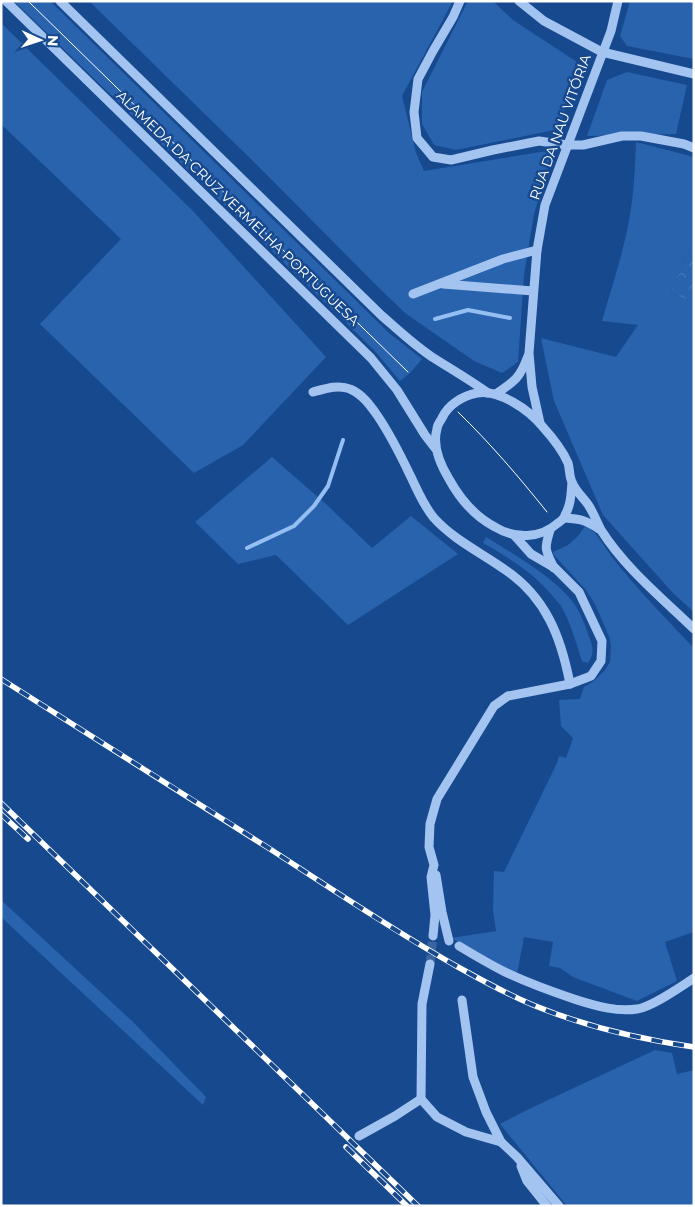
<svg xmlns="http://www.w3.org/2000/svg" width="695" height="1207" viewBox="0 0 695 1207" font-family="Montserrat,sans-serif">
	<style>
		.grass { fill: #2963ad }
		.forest { fill: url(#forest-crowns) }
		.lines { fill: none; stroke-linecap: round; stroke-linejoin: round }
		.stream { stroke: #95bff2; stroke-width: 4 }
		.minor-tunnel { stroke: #3a64a0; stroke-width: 9; stroke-dasharray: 9 4.5; stroke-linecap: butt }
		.minor { stroke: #a3c4f0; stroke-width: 9 }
		.tram { stroke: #fff; stroke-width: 1 }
		.rail-casing { stroke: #fff; stroke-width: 5.5 }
		.rail { stroke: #17498f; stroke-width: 4; stroke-dasharray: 11; stroke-linecap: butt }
		.labels { text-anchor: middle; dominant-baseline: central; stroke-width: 5; stroke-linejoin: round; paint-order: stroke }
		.street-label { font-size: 14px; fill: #fff; stroke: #17498f }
	</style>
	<defs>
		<pattern id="forest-crowns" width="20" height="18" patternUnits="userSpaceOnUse" patternTransform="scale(1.25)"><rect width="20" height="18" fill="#2963ad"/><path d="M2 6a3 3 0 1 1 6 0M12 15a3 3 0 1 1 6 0" fill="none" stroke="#497ab9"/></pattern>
	</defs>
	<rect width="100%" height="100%" fill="#17498f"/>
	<!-- grass -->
	<g class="grass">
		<polygon points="14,1 50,1 389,333 422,359 410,373 400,381 374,350"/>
		<polygon points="89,1 453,1 402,96 416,153 424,171 553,150 534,214 524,275 518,362 502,373 474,361 405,313 376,285 260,168"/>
		<polygon points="468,1 493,1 513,20 580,64 559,129 456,150 434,145 422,124 422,92"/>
		<polygon points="630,1 694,1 694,59 627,46 620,36"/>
		<polygon points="1,23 192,210 326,357 243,445 194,473 40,324 121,239 1,124"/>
		<polygon points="627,72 687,85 676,134 587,136 607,80"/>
		<path d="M636,142L694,157V241L670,293L694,303V612L673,593L603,515L554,401L541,338L616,357L638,325L602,321C612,286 624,251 630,215C634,191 635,166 636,142Z"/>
		<polygon points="272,457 327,505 372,548 411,516 458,554 348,625 276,555 238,564 195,522"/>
		<path d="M586,525C599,534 605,549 615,561C639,591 667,620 694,648V932L665,942L677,981L637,1001L573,977L560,968L549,966L553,942L524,937L517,974L451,938L496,931L493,910L494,871L504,872L557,763L559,756L566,758L573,738L561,726L559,700L580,699L584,687L594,681L605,670L610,662L611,647L610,639L595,604L586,590L553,554V552L568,545L578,536Z"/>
		<path d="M486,537C513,554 556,578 575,605C580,613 585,624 588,634C592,645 596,651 588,663L584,662L582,661C576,643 571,623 561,606C558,602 554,598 551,594C531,571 509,558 483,543Z"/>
		<polygon points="1,900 133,1022 206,1097 203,1105 1,917"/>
		<polygon points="655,1050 672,1053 677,1074 694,1070 694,1206 567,1206 500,1124 529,1109"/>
	</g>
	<!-- forest -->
	<polygon class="forest" points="694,241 694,303 670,293"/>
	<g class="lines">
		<!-- stream -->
		<g class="stream">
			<polyline points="435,319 468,310 510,318"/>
			<polyline points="247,548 294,526 314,506 328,486 343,440"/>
		</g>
		<!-- minor-tunnel -->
		<polyline class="minor-tunnel" points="430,964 433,936"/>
		<!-- minor -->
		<g class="minor">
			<polyline points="6,1 371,358 397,390 425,435 435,448"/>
			<path d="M60,1L381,315C397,329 414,345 432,357C451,369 470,380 488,393"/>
			<polyline points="460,1 453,17 433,51 418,79 414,112 417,138 433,157 451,160 493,150 539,141 567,145 583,145 622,136 641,136 684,144 694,148"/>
			<polyline points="519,1 544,21 602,52 694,74"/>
			<polyline points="443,284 533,291"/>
			<polyline points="413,294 503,259 537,250"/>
			<path d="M313,392C324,389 339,384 350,389C362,394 370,405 377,415C390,434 400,454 410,475C417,489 423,505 434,518C454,540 480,552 504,569C546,597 561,637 570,684"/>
			<path d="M496,394C515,381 520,378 528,356"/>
			<polyline points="540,423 532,387 529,353 537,250 545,205 611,31 618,1"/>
			<path d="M572,482C571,494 571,505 565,515C564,519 561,521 558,523C540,539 515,539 495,527C474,516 460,499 449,479C440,464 432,446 437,429C437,425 440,422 442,418C448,405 462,396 477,393C499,389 529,410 542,426C552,437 562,449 568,463C570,469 569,476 572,482C575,491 584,498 589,506C594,514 597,522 601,530C625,568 662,598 694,629"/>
			<path d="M565,518C580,519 586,520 599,529"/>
			<path d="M550,530C544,550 545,549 554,568"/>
			<polyline points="436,875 442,912 449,941"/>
			<polyline points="433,936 435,915 431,877 434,865 429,847 430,824 437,799 494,706 508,696 570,684 591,676 601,661 602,641 579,592 555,568 531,554 514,535"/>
			<path d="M459,946C474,955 489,964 505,972C528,983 553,992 577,1000C596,1006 617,1012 637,1009C652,1007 680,987 694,978"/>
			<polyline points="462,1000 473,1077 486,1112 501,1142"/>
			<polyline points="421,1099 437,1117 466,1132 501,1142 517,1157 559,1206"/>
			<polyline points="421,1099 422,1004 430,964"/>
			<polyline points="359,1136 395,1116 421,1099"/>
			<polyline points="521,1166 527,1181 547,1206"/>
		</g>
		<!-- tram -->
		<g class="tram">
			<polyline points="28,1 408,372"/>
			<path d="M458,412C490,443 519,477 547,512"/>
		</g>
		<!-- rail casing -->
		<g class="rail-casing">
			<g id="rail">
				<path d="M1,679C91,736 181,792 270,849C332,889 394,931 458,967C483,981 507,994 533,1005C584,1026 638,1039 694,1047"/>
				<polyline points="1,803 418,1206"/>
				<polyline points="1,814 28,839"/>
				<polyline points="346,1147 407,1206"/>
			</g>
		</g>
		<!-- rail -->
		<use href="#rail" class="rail"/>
	</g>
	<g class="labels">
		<!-- street labels -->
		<g class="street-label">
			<text transform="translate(560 127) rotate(-70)">RUA DA NAU VITÓRIA</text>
			<text transform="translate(238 208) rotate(44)">ALAMEDA DA CRUZ VERMELHA PORTUGUESA</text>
		</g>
	</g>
	<!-- border -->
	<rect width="695" height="1207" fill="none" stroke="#ffffff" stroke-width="5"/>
	<!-- north arrow -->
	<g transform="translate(40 40) rotate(93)" stroke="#17498f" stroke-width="4" paint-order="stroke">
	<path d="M0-4L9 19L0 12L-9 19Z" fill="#ffffff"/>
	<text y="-8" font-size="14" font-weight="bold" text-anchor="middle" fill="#ffffff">N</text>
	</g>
</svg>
